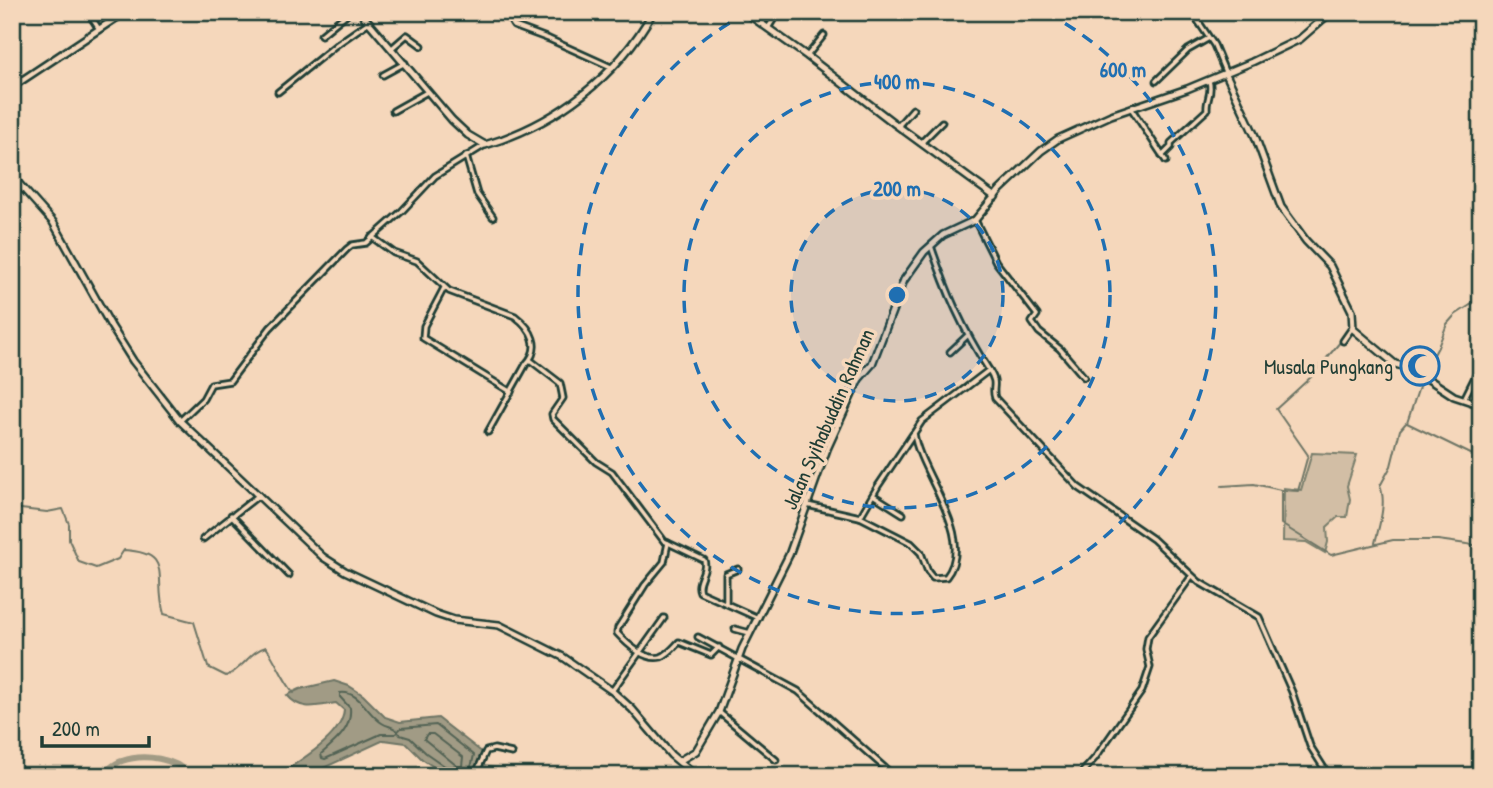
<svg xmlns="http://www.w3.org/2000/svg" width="1493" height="788" viewBox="0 0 1493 788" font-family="'Patrick Hand',sans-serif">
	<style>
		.green { fill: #d2bea5; stroke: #787e6c; stroke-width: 2 }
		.water { fill: #a19b85; stroke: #6d7565; stroke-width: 2 }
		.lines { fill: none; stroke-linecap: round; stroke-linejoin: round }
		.shore { stroke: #536354; stroke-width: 2 }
		.stream { stroke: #6d7565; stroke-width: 2 }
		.river { stroke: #a19b85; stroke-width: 6 }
		.street-casing { stroke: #1f3d34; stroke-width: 9 }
		.secondary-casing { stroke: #1f3d34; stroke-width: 10 }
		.street { stroke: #f5d7bb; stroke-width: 3.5 }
		.secondary { stroke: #f5d7bb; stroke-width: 5 }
		.ring { fill: none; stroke: #1f6fb2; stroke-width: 3.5; stroke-dasharray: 12 9 }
		.labels { text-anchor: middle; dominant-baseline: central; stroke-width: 7; stroke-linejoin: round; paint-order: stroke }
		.poi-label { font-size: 21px; fill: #1f3d34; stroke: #f5d7bb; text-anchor: end }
		.street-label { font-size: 21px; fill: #1f3d34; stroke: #f5d7bb }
		.centre { fill: #1f6fb2; stroke: #f5d7bb; stroke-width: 3.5 }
		.ring-label { font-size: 21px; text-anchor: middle; font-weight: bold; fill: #1f6fb2; stroke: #f5d7bb; stroke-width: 7; stroke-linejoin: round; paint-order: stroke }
	</style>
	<rect width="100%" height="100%" fill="#f5d7bb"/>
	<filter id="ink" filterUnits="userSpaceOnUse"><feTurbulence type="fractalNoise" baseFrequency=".0143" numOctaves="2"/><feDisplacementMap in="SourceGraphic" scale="14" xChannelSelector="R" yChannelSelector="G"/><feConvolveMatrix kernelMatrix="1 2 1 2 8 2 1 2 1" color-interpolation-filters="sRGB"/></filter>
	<g filter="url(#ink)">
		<!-- green -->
		<polygon class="green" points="1312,453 1357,455 1347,486 1350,499 1347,517 1338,517 1327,527 1328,542 1325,553 1306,542 1283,541 1284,488 1301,490"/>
		<!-- water -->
		<path class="water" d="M334,681L349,686L363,695L385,717L400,722L438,718L483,753L475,776H447L422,759L406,743L384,740L306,776H277C298,761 342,738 344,710L336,703C317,706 301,712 287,695L300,689Z"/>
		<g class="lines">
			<!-- shore -->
			<g class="shore">
				<polygon points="427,734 433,734 463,757 462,766 457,766 424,739"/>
				<path d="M449,776L446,767L426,753L410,738L400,735L398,732L395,734H381L325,759L322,758L321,754C336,741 352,729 350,708L340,697V693C359,690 368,715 382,723C388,727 393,726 398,731L401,728L436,725L474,755L469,776"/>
			</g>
			<!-- stream -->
			<g class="stream">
				<polyline points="1424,373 1438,347 1447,324 1455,315 1481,298"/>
				<polyline points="1422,378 1407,423 1481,459"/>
				<polyline points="1222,486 1254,484 1281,490 1281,524 1331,555 1393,540 1438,540 1481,546"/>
				<polyline points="1281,490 1298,491 1308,455 1276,409 1311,377 1341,341"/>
				<path d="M12,508L47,512L63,509L69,524V540L79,562L96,568L118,559L124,550C175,553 153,577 164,614L194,622L208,667L226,676C243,669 250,651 266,647C277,662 282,679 294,693"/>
				<path d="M1375,543C1379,526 1387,503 1380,486L1391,466L1400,430L1406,423"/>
			</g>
			<!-- river -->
			<g class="river">
				<polyline points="475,766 522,776"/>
				<path d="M98,776C106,772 114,763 122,761C144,753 176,758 191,776"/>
			</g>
			<!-- street casing -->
			<g class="street-casing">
				<g id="street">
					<polyline points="88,12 99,29"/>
					<polyline points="517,12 512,23 514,26 549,39 611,67"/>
					<polyline points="1192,12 1214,45 1226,74"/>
					<polyline points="768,28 778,12"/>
					<polyline points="321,35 349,12"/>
					<polyline points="392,48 407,35 422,46"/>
					<polyline points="807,56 824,35"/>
					<polyline points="383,75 405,63"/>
					<polyline points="1156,81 1188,50 1209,38"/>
					<polyline points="278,92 336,45 369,22"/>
					<polyline points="1131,108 1166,161"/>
					<polyline points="393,111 427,92"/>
					<polyline points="898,126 913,109"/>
					<polyline points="921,143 942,122"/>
					<polyline points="466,156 477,194 493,217"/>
					<path d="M1162,156L1171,147V143L1207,110C1206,99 1213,92 1209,81"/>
					<polyline points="975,220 996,262 1037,315 1032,322 1039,332 1060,349 1084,377"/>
					<path d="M372,237L394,253L417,261L449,291L515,316C532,329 542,347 526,364L488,432"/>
					<polyline points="444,288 424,326 423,338 511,392"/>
					<polyline points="1343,341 1352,328"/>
					<polyline points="950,352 967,336"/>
					<path d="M530,360L560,383L563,398L552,414L553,419L596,462L612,472L664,541L704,560C708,571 695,581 700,592L758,618"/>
					<path d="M989,370C999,385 991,387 995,398L1078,487L1153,539L1199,582L1259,617L1292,692L1310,746L1329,776"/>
					<polyline points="1465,397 1476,375 1481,360"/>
					<polyline points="181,420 203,399 211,384 230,381 270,328 347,249 352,245 366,243 402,211 435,176 485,145"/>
					<polyline points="873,495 903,514"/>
					<path d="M807,505L860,517L911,543L921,553L928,572L933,578L946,577C978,537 919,474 914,433L922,421L989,370C962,328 947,293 931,246"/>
					<polyline points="231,515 289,575"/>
					<polyline points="860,517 878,486 913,434"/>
					<polyline points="203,539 259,495"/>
					<path d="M668,543L664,562L645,585L618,628L617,633C627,644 645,661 661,657C669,654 674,647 679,642L711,655L719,647"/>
					<polyline points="726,602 726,574 738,569"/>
					<polyline points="735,629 750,633"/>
					<polyline points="698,637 798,691 894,776"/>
					<polyline points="612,691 664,618"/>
					<polyline points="719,712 776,760"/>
					<polyline points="475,776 486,751 494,749 512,753"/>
					<polyline points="1079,776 1095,758 1142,691 1150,667 1146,649 1148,637 1191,577"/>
				</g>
			</g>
			<!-- secondary casing -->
			<g class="secondary-casing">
				<g id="secondary">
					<path d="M360,12L452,120L468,135L485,145C556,124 617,77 653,12"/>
					<polyline points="745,12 807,56 895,124 995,197"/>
					<polyline points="1226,74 1255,136 1281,207 1306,241 1330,266 1352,311 1353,329 1395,364 1413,369 1454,396 1481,405"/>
					<polyline points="12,87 125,12"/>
					<polyline points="12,176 53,222 111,326 133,361 180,421 323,557 345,571 436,614 454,620 499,625 563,657 612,691 632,709 671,755 696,776"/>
					<polyline points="679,761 696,751 719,712 742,649 789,555 827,449 859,379 872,364 904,280 924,252 943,235 975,220 1000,190 1041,151 1058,139 1111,115 1187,89 1252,62 1300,39 1331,12"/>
				</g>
			</g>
			<!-- street -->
			<use href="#street" class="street"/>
			<!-- secondary -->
			<use href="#secondary" class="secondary"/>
		</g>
	</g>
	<!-- distance rings -->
	<circle cx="897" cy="295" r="106" fill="#1f6fb2" fill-opacity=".12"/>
	<g class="ring">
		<circle cx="897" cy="295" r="106"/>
		<circle cx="897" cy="295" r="213"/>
		<path d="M1047 13A319 319 0 1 1 747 13"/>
	</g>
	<!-- icons -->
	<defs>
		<g id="mosque-ring" transform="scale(2.0125)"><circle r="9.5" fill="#f5d7bb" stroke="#1f6fb2" stroke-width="1.5"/><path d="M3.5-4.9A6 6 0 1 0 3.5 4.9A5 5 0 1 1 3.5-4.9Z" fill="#1f6fb2"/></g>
	</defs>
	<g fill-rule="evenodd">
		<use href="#mosque-ring" x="1420" y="366"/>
	</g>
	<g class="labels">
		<!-- poi labels -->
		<g class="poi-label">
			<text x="1393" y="366">Musala Pungkang</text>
		</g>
		<!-- street labels -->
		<g class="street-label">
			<text transform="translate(828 419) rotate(-66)">Jalan Syihabuddin Rahman</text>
		</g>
	</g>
	<circle cx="897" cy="295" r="10" class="centre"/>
	<g class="ring-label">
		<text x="1123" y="77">600 m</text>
		<text x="897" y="89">400 m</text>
		<text x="897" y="196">200 m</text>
	</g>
	<!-- margin -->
	<rect width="1493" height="788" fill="none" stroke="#f5d7bb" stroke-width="42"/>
	<rect x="21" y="21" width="1451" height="746" fill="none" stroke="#1f3d34" stroke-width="2.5" filter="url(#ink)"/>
	<!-- scale -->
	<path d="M42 736v10h107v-10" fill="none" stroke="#1f3d34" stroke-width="3.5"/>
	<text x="52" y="736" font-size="21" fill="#1f3d34" stroke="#f5d7bb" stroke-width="5" paint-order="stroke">200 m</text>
</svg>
